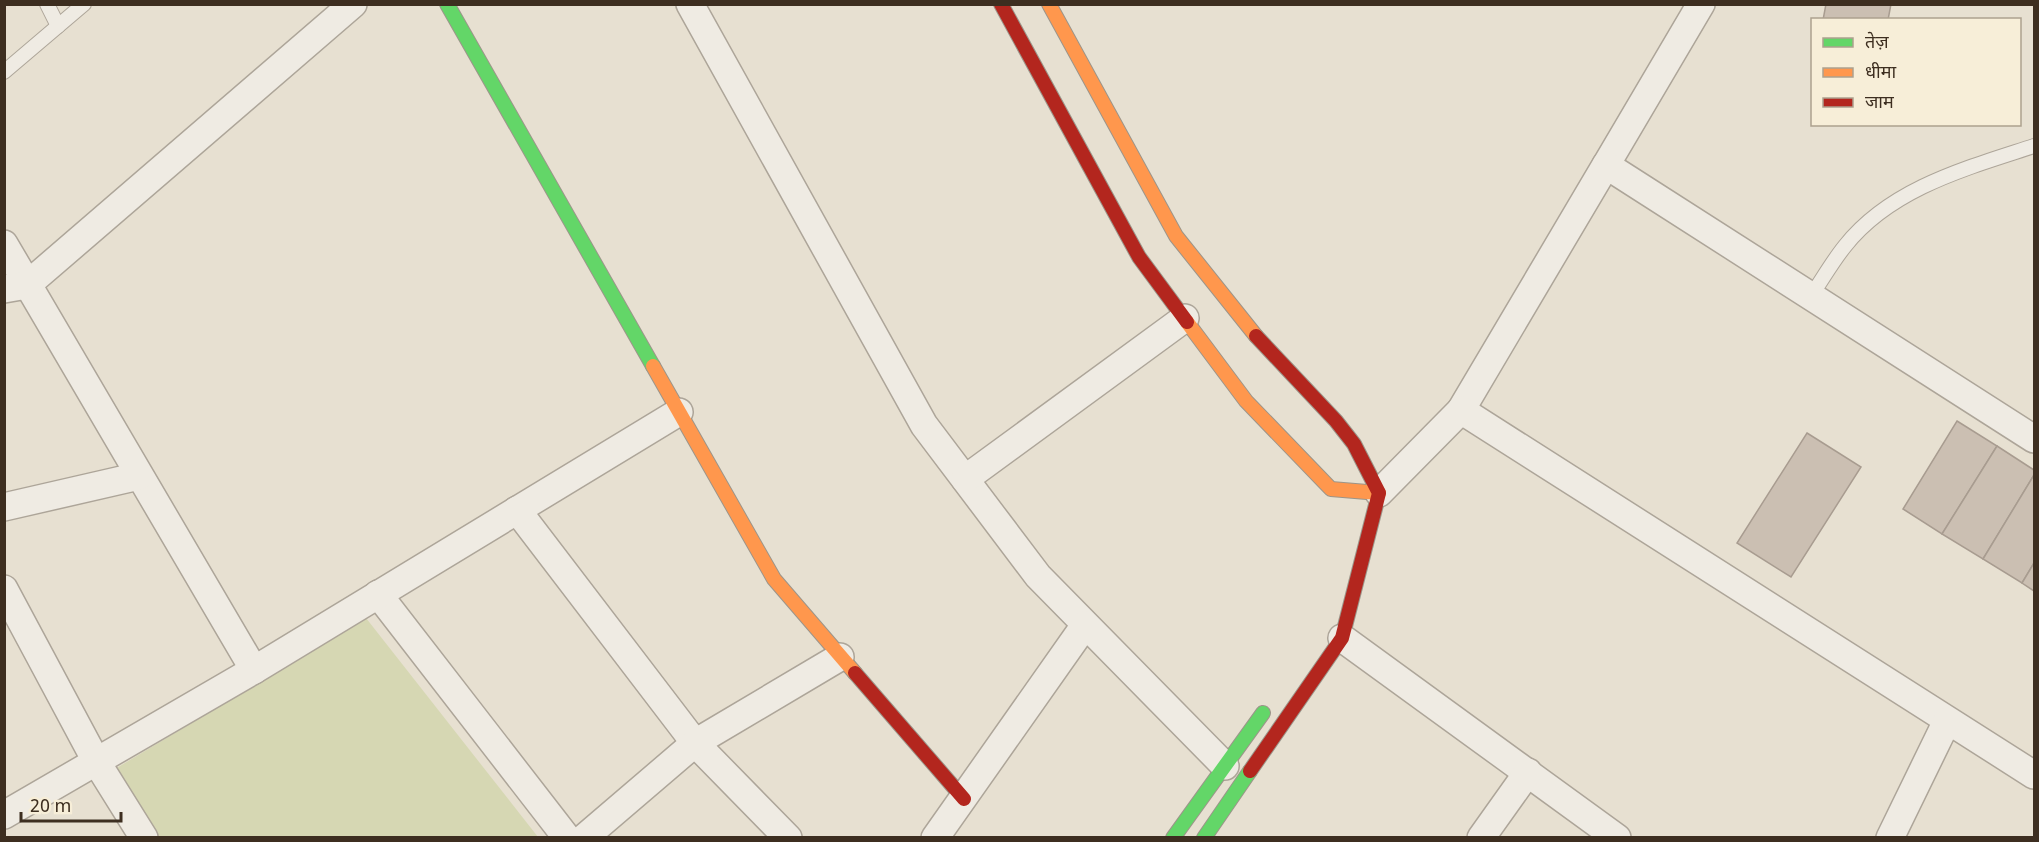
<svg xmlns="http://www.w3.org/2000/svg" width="2039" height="842" viewBox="0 0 2039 842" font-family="Georgia,'Noto Sans Devanagari',serif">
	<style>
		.green { fill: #d6d7b3 }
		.building { fill: #cbbfb2; stroke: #a89c90; stroke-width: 1.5 }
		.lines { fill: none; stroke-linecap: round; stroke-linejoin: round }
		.lane-casing { stroke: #ada599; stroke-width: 16 }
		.street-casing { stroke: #ada599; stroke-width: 30 }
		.fast-casing { stroke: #9c958a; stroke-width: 16 }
		.slow-casing { stroke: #9c958a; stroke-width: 16 }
		.jam-casing { stroke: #9c958a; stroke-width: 16 }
		.lane { stroke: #efebe3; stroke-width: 14 }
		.street { stroke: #efebe3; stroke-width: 27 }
		.fast { stroke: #63d668; stroke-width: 14 }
		.slow { stroke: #ff974d; stroke-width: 14 }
		.jam { stroke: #b3261e; stroke-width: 14 }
	</style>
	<rect width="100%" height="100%" fill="#e7e0d1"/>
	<!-- green -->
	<polygon class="green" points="366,618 538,837 159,837 115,769"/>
	<!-- building -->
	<g class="building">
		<polygon points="1826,4 1891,4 1888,20 1823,20"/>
		<polygon points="1957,421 1997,446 1942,534 1903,509"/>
		<polygon points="1807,433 1861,467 1791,577 1737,543"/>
		<polygon points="1997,446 2034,470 2034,475 1983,559 1942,534"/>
		<polygon points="2034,475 2034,563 2022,583 1983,559"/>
		<polygon points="2034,563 2034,591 2022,583"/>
	</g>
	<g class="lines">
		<!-- lane casing -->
		<g class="lane-casing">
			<g id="lane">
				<polyline points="47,4 58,26"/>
				<polyline points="4,72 84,4"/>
				<path d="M1811,296C1822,280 1832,262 1845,246C1891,188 1967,168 2034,146"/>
			</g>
		</g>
		<!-- street casing -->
		<g class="street-casing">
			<g id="street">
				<polyline points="690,4 924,425 1038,576 1225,766"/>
				<polyline points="1606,165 1701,4"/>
				<polyline points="4,244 254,670"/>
				<polyline points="4,289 27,285 353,4"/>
				<polyline points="1461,410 1606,165 2034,439"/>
				<polyline points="965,479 1185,318"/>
				<polyline points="1379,493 1461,410 2034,775"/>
				<polyline points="4,507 139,476"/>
				<polyline points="517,510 695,743 788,838"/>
				<polyline points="4,589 96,761 144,838"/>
				<polyline points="378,594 567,838"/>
				<polyline points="1342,638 1617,838"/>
				<polyline points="4,815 254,670 679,412"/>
				<polyline points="584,838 695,743 840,657"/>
				<polyline points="935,838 1085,625"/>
				<polyline points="1481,838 1528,772"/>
				<polyline points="1890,838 1947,721"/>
			</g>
		</g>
		<!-- fast casing -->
		<g class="fast-casing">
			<g id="fast">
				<polyline points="447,4 653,366"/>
				<polyline points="1173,838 1263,713"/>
				<polyline points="1204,838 1250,771"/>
			</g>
		</g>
		<!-- slow casing -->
		<g class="slow-casing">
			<g id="slow">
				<polyline points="1049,4 1176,236 1256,336"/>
				<polyline points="1187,322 1246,401 1331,489 1379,493"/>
				<polyline points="653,366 774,579 855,673"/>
			</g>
		</g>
		<!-- jam casing -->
		<g class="jam-casing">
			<g id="jam">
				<polyline points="1001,4 1139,257 1187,322"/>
				<polyline points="855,673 964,799"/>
				<polyline points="1250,771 1342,638 1379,493 1354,444 1336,421 1256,336"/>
			</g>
		</g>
		<!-- lane -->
		<use href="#lane" class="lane"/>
		<!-- street -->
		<use href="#street" class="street"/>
		<!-- fast -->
		<use href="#fast" class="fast"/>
		<!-- slow -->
		<use href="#slow" class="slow"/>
		<!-- jam -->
		<use href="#jam" class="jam"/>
	</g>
	<!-- border -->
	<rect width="2039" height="842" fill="none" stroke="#3d2e20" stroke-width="12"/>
	<!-- legend -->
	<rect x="1811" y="18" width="210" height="108" fill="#f7eed8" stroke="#ada18e" stroke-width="1.5"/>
	<rect x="1823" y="38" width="30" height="9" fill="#63d668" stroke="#ada18e" stroke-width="1.5"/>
	<text x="1865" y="48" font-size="18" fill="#3d2e20">तेज़</text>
	<rect x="1823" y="68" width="30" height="9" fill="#ff974d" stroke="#ada18e" stroke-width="1.5"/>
	<text x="1865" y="78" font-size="18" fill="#3d2e20">धीमा</text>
	<rect x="1823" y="98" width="30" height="9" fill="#b3261e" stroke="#ada18e" stroke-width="1.5"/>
	<text x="1865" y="108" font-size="18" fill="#3d2e20">जाम</text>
	<!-- scale -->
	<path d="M21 812v9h100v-9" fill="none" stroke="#3d2e20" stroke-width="3"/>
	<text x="30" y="812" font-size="18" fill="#3d2e20" stroke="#f7eed8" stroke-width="4.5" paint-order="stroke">20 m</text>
</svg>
